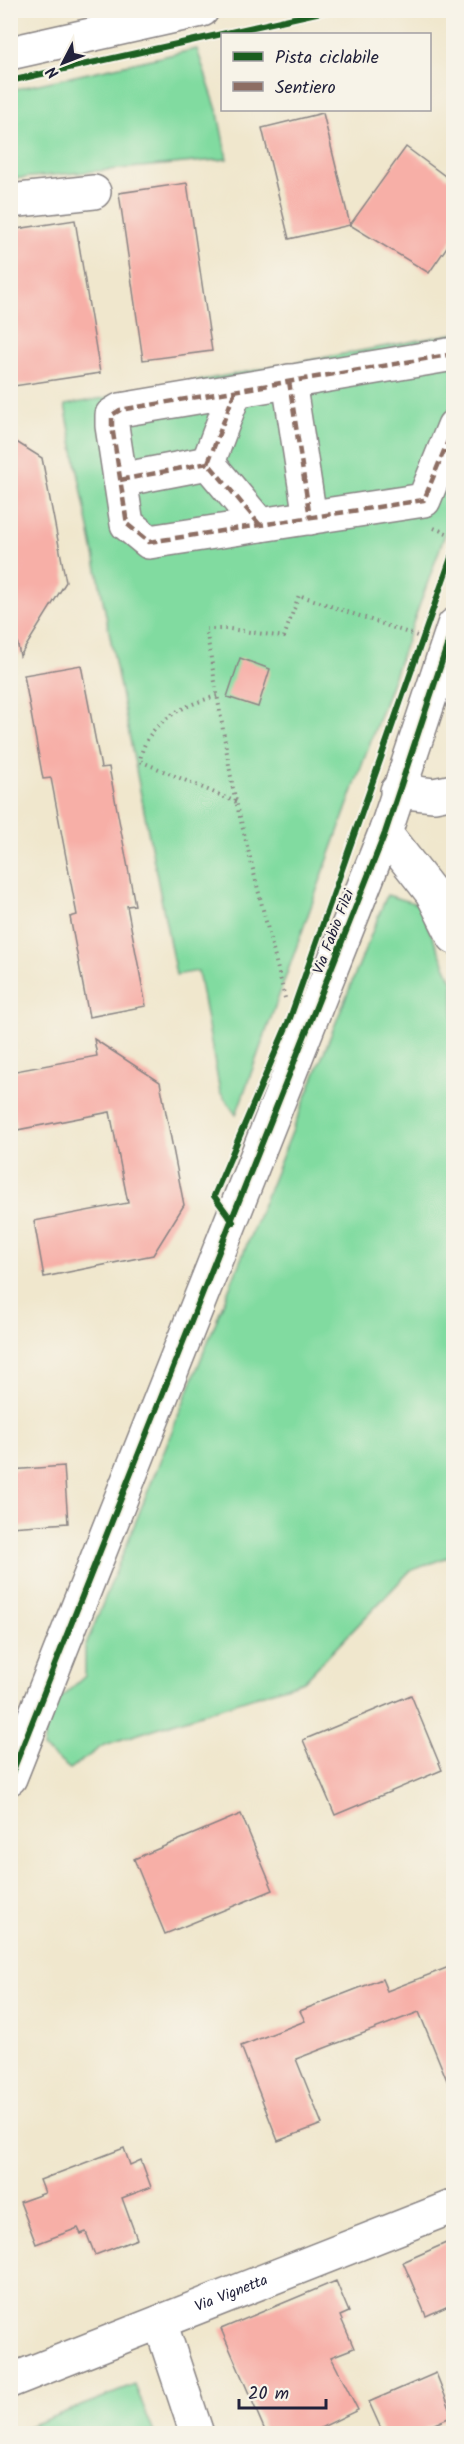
<svg xmlns="http://www.w3.org/2000/svg" width="464" height="2444" viewBox="0 0 464 2444" font-family="Kalam,sans-serif">
	<style>
		.green { fill: #81dba0; stroke: #527e6e; stroke-width: 1.5 }
		.building { fill: #f7afa7 }
		.lines { fill: none; stroke-linecap: round; stroke-linejoin: round }
		.minor-casing { stroke: #898484; stroke-width: 36 }
		.path { stroke: #898484; stroke-width: 4; stroke-dasharray: 1.5 4.5; stroke-linecap: butt }
		.minor { stroke: #fff; stroke-width: 33 }
		.quiet { stroke: #8d6e63; stroke-width: 4.5; stroke-dasharray: 9 4.5; stroke-linecap: butt }
		.cycleway-casing { stroke: #f7f3e8; stroke-width: 10 }
		.cycleway { stroke: #1b5e20; stroke-width: 6 }
		.labels { text-anchor: middle; dominant-baseline: central; stroke-width: 4.5; stroke-linejoin: round; paint-order: stroke }
		.street-label { font-size: 15px; fill: #22223b; stroke: #f7f3e8 }
	</style>
	<rect width="100%" height="100%" fill="#f7f3e8"/>
	<filter id="ink" filterUnits="userSpaceOnUse"><feTurbulence type="fractalNoise" baseFrequency=".0167" numOctaves="2"/><feDisplacementMap in="SourceGraphic" scale="12" xChannelSelector="R" yChannelSelector="G"/><feConvolveMatrix kernelMatrix="1 2 1 2 8 2 1 2 1" color-interpolation-filters="sRGB"/></filter>
	<filter id="wash" filterUnits="userSpaceOnUse"><feTurbulence type="fractalNoise" baseFrequency=".008" numOctaves="4" result="noise"/><feDisplacementMap in="SourceGraphic" scale="24" xChannelSelector="R" yChannelSelector="G"/><feGaussianBlur stdDeviation="1.35" result="paint"/><feColorMatrix in="noise" values="0 0 0 0 0 0 0 0 0 0 0 0 0 0 0 0 0 1.4 0 .05"/><feComposite in="paint" operator="in"/></filter>
	<g filter="url(#wash)">
		<rect width="100%" height="100%" fill="#f0e7cd"/>
		<!-- green -->
		<g class="green">
			<polygon points="197,49 218,113 227,159 11,179 11,90"/>
			<polygon points="453,334 453,512 236,1115 220,1092 198,971 176,975 65,405"/>
			<polygon points="387,895 418,904 453,983 453,1555 410,1571 304,1681 104,1745 70,1769 43,1748 48,1709 85,1676 85,1648"/>
			<polygon points="135,2385 154,2433 11,2433"/>
		</g>
		<g id="blocks">
			<!-- building -->
			<g class="building">
				<polygon points="323,113 350,225 289,239 262,128"/>
				<polygon points="406,147 453,182 453,238 429,273 350,225"/>
				<polygon points="187,183 212,351 143,360 119,193"/>
				<polygon points="75,220 100,373 14,386 10,362 10,230"/>
				<polygon points="10,438 42,458 66,582 20,656 16,636 10,637"/>
				<polygon points="240,658 270,669 258,707 227,697"/>
				<polygon points="81,665 101,768 109,767 135,905 127,906 146,1006 89,1017 70,917 77,915 51,778 43,779 24,675"/>
				<polygon points="94,1039 160,1082 184,1205 153,1255 44,1277 34,1221 128,1203 110,1112 17,1130 10,1098 10,1072 97,1056"/>
				<polygon points="64,1466 68,1523 10,1527 10,1470"/>
				<polygon points="411,1695 442,1770 335,1815 303,1740"/>
				<polygon points="241,1814 273,1890 165,1934 134,1859"/>
				<polygon points="449,1967 453,1979 453,2095 419,2012 296,2059 322,2124 278,2141 241,2046 305,2021 300,2011 382,1979 387,1991"/>
				<polygon points="124,2148 130,2165 141,2160 151,2187 122,2198 137,2239 95,2255 86,2232 81,2234 78,2228 36,2244 20,2202 45,2193 40,2180"/>
				<polygon points="453,2240 453,2304 426,2316 403,2262"/>
				<polygon points="336,2281 349,2312 340,2316 354,2348 331,2357 358,2410 310,2433 266,2433 221,2329"/>
				<polygon points="436,2373 453,2416 414,2433 383,2433 369,2402"/>
			</g>
		</g>
	</g>
	<g filter="url(#ink)">
		<use href="#blocks" fill-opacity="0" stroke="#898484" stroke-width="1.5"/>
		<g class="lines">
			<!-- minor casing -->
			<g class="minor-casing">
				<g id="minor">
					<polyline points="10,53 202,10"/>
					<polyline points="10,201 94,192"/>
					<polyline points="454,354 120,410 112,415 112,426 127,524 149,542 424,500 454,426"/>
					<polyline points="289,381 310,518"/>
					<polyline points="235,391 208,463 260,525"/>
					<polyline points="120,480 208,463"/>
					<polyline points="397,791 434,795 454,791"/>
					<polyline points="385,833 432,893 454,937"/>
					<polyline points="10,1778 385,833 454,625"/>
					<polyline points="160,2322 197,2434"/>
					<path id="s1" d="M10,2381L454,2206"/>
				</g>
			</g>
			<!-- path -->
			<g class="path">
				<polyline points="434,528 454,536"/>
				<path d="M217,696C183,705 145,723 140,761L236,802"/>
				<polyline points="285,998 233,789 206,629 230,629 284,637 299,595 417,636"/>
			</g>
			<!-- minor -->
			<use href="#minor" class="minor"/>
			<!-- quiet -->
			<g class="quiet">
				<polyline points="454,354 120,410 112,415 112,426 127,524 149,542 424,500 454,426"/>
				<polyline points="289,381 310,518"/>
				<polyline points="235,391 208,463 260,525"/>
				<polyline points="120,480 208,463"/>
			</g>
			<!-- cycleway casing -->
			<g class="cycleway-casing">
				<g id="cycleway">
					<polyline points="10,81 330,10"/>
					<polyline points="233,1222 214,1196 290,1018 454,549"/>
					<polyline points="10,1778 385,833 454,625"/>
				</g>
			</g>
			<!-- cycleway -->
			<use href="#cycleway" class="cycleway"/>
		</g>
	</g>
	<g class="labels">
		<!-- street labels -->
		<g class="street-label">
			<text transform="translate(334 932) rotate(-69)">Via Fabio Filzi</text>
			<text stroke="none"><textPath href="#s1" startOffset="238">Via Vignetta</textPath></text>
		</g>
	</g>
	<!-- margin -->
	<rect width="464" height="2444" fill="none" stroke="#f7f3e8" stroke-width="36"/>
	<!-- legend -->
	<rect x="221" y="33" width="210" height="78" fill="#f7f3e8" stroke="#a29fa3" stroke-width="1.5"/>
	<rect x="233" y="52" width="30" height="9" fill="#1b5e20" stroke="#a29fa3" stroke-width="1.5"/>
	<text x="275" y="63" font-size="18" fill="#22223b">Pista ciclabile</text>
	<rect x="233" y="82" width="30" height="9" fill="#8d6e63" stroke="#a29fa3" stroke-width="1.5"/>
	<text x="275" y="93" font-size="18" fill="#22223b">Sentiero</text>
	<!-- north arrow -->
	<g transform="translate(63 63) rotate(228)" stroke="#f7f3e8" stroke-width="4.5" paint-order="stroke">
	<path d="M0-4.5L10 22L0 15L-10 22Z" fill="#22223b"/>
	<text y="-9" font-size="16" font-weight="bold" text-anchor="middle" fill="#22223b">N</text>
	</g>
	<!-- scale -->
	<path d="M239 2399v9h87v-9" fill="none" stroke="#22223b" stroke-width="3"/>
	<text x="248" y="2399" font-size="18" fill="#22223b" stroke="#f7f3e8" stroke-width="4.5" paint-order="stroke">20 m</text>
</svg>
